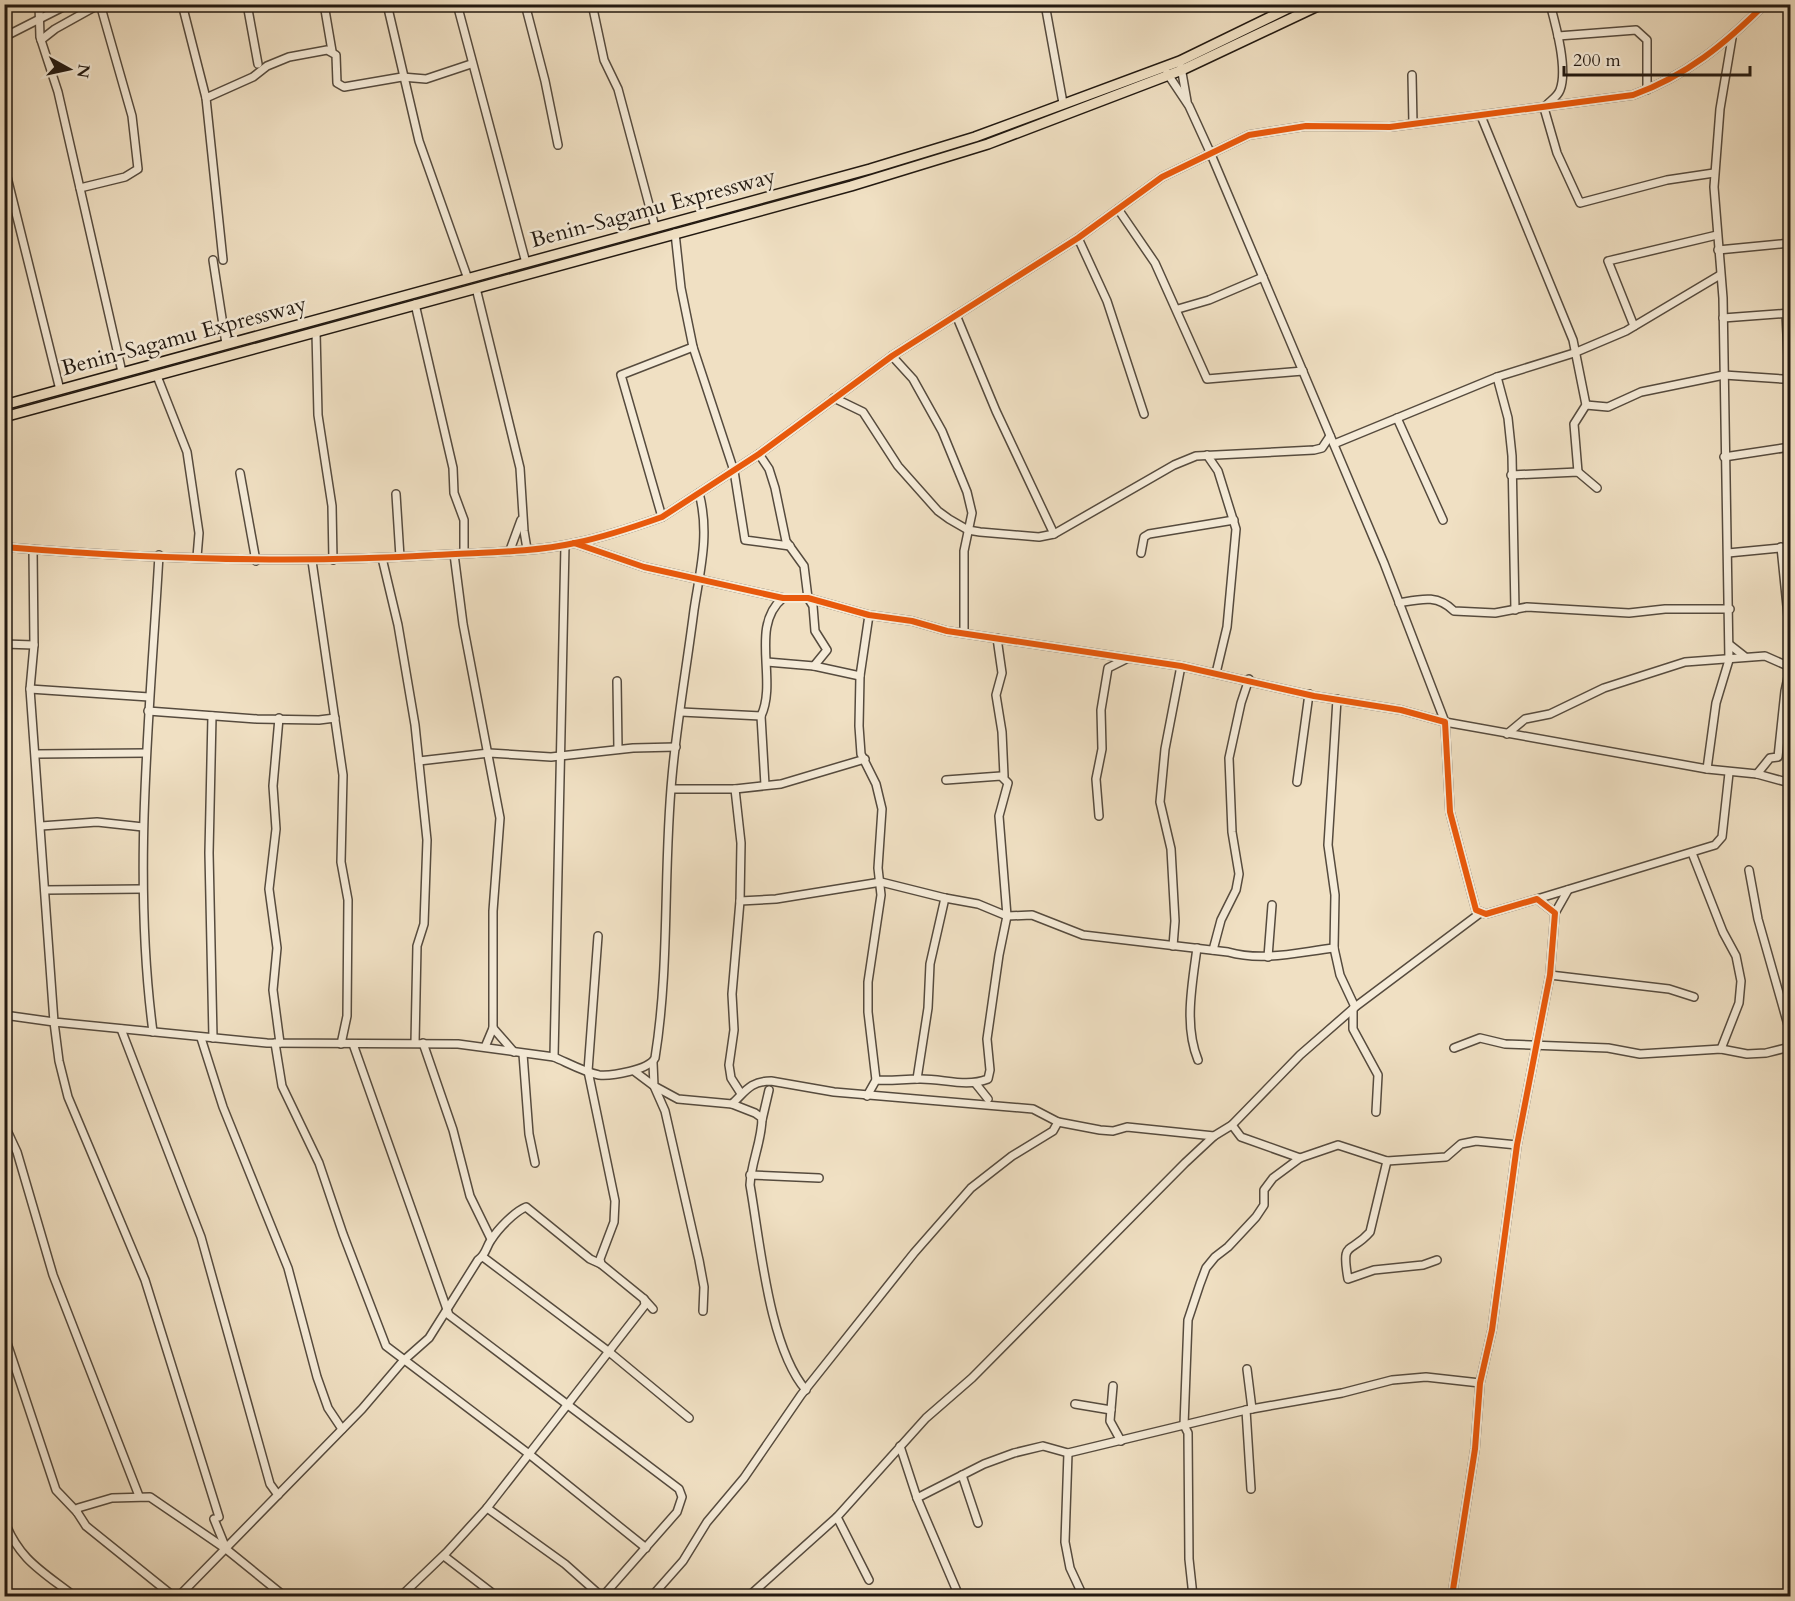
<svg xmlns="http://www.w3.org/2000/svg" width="1795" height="1601" viewBox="0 0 1795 1601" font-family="Cardo,serif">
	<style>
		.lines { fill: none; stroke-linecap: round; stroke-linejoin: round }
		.minor-casing { stroke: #564b3e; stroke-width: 10 }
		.highway-casing { stroke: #221911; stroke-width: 12 }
		.minor { stroke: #f5ebd8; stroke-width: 7 }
		.highway { stroke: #f0e0c3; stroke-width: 9 }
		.cycleway-casing { stroke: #f5ebd8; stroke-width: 10 }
		.cycleway { stroke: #e8590c; stroke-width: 6 }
		.labels { text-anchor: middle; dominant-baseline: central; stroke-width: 5; stroke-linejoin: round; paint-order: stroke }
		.street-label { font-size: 22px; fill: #221911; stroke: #f5ebd8 }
	</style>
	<rect width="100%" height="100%" fill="#f0e0c3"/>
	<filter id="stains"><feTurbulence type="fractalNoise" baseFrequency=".00333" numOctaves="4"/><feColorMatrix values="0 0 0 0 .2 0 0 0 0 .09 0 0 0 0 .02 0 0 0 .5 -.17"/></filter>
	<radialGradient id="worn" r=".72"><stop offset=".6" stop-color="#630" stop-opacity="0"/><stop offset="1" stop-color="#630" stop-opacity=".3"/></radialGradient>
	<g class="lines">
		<!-- minor casing -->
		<g class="minor-casing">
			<g id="minor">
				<polyline points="39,4 40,37 58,92 122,372"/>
				<polyline points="182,4 206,98 253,77 267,66 289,57 327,50 336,55 337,83 344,87 402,77 426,79 471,64"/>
				<polyline points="247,4 258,64"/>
				<polyline points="324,4 332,51"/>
				<polyline points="387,4 419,141 468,279"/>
				<polyline points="457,4 526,263"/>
				<polyline points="525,4 545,81 558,145"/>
				<polyline points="592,4 604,60 618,89 655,227"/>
				<polyline points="1045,4 1063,103"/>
				<path d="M1550,4C1556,26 1568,69 1560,90C1557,98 1549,101 1544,108L1557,153L1580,203L1667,180L1714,173"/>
				<polyline points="1558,36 1636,30 1647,40 1647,90"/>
				<polyline points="4,37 69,4"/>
				<polyline points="41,40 55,29 100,4"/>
				<polyline points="1181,67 1187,101"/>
				<polyline points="1167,73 1189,106 1210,152 1384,563 1445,722 1707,769 1757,774 1790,783"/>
				<polyline points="1412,75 1413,124"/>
				<polyline points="206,98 223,260"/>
				<polyline points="1481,116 1573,340 1586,405 1574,424 1578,472"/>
				<polyline points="4,165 60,390"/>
				<polyline points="80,188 125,177 138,169 132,116 100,4"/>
				<polyline points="1118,209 1155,263 1207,379 1303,371"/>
				<polyline points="675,233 681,288 693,347 734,471 745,540 790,546"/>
				<polyline points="1078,238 1107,301 1144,414"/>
				<polyline points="1718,250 1790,243"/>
				<polyline points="213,260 226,344"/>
				<polyline points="476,288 520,468 524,531 527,549"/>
				<polyline points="415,304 453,468 454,493 464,520 464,553"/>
				<polyline points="1178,309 1209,300 1263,277"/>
				<polyline points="1786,313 1789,377"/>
				<polyline points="956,315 996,411 1054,534"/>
				<polyline points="1723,318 1790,313"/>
				<polyline points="1634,326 1608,261 1717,235"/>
				<polyline points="316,332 318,415 332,506 333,560"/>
				<polyline points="892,356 913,379 942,431 967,492 972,513 964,551 964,633"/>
				<polyline points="157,376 187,452 199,533 197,557"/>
				<polyline points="1497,377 1508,418 1512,456 1515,610"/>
				<polyline points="834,398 863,412 898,466 938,511 949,519 968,530 980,532 1039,537 1054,534 1174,465 1196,456 1314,450 1322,448 1330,436"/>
				<polyline points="1586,405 1608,407 1641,392 1724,375 1783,379 1790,377"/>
				<polyline points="1397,418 1443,520"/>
				<polyline points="1334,444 1497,377 1574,353 1626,331 1720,275"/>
				<polyline points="759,454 769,469 775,488 786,541 804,566 808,598 813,606 815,631 827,650 814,666 767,662"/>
				<polyline points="1207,455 1218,471 1236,529 1227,627 1216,673"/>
				<polyline points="1724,457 1790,447"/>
				<polyline points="240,473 256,561"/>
				<polyline points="1511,475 1578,472 1597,488"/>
				<polyline points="396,494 400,557"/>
				<polyline points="662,517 621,375 693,347"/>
				<polyline points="574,543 644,567 783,598 808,598 869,615 912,621 947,631 1181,666 1314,696 1401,710 1445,722 1450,812 1476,910 1486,914 1537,899 1555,913 1550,975 1517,1145 1492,1330 1480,1383 1475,1449 1452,1596"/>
				<path d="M4,547C148,559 291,564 435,555C481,552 530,553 575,543C604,537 634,527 662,517L759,454L892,356L1078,238L1162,177L1249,135L1306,126L1390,127L1633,95C1686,76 1725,44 1765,4"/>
				<polyline points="1781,547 1790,636"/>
				<polyline points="33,549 34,645 30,689 54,1022 267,1043 458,1044 554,1057 565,545"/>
				<polyline points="510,550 521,520"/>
				<polyline points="1141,553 1144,537 1149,534 1234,520"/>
				<polyline points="1728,553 1790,547"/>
				<polyline points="454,554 463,624 500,818 493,911 493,1028 514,1052"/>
				<polyline points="382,558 398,625 415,725 427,840 424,924 417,946 415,1043"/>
				<polyline points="312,561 343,775 341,862 348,900 347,1016 341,1044"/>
				<path d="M1399,603C1421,599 1437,594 1454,611L1495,613L1527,607L1629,613L1665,609H1730"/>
				<polyline points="997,638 1002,673 996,695 1002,732 1004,776"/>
				<polyline points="4,644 34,645"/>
				<polyline points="1730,645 1744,656"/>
				<polyline points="814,666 860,676"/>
				<polyline points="617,681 618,749"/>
				<polyline points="30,689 149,697"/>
				<polyline points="1337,699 1328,845 1335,895 1334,948 1340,975 1355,1007"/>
				<polyline points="148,711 257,719 319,720 335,718"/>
				<path d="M681,712L761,716C778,680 749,626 783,598"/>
				<polyline points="212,716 209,853 213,1038"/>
				<polyline points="761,716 765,785"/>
				<polyline points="279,718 273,786 276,829 269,889 277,948 273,990 280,1043"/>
				<polyline points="1507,734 1525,719 1550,714 1604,688 1685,662 1765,656 1790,667"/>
				<polyline points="36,754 146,753"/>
				<polyline points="419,761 489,753 551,757 633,748 676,747"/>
				<polyline points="1707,769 1716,703 1729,660 1723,298 1714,187 1720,109 1732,38"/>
				<polyline points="1757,774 1770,758 1778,757 1785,691 1790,668"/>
				<polyline points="1297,782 1309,694"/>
				<polyline points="672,789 735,789 781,784 865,759"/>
				<polyline points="735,789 741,843 740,901 732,994 734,1030 729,1065 731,1078 740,1092"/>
				<polyline points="1099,816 1096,779 1102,749 1101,710 1108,668 1126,659"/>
				<polyline points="41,826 97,822 143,827"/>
				<polyline points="1692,853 1723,932 1736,956 1741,981 1739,1003 1721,1049"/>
				<polyline points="1749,870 1758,919 1790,1032"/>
				<polyline points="45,890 142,889"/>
				<polyline points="1537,899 1715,845 1722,837 1729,773"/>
				<path d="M740,901L776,899L881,882L945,898L978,904L1007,916L1032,915L1083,935L1228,952C1263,962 1299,952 1334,948"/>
				<polyline points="1555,913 1568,890"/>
				<polyline points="1173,946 1175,921 1171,849 1160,802 1165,749 1181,666"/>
				<path d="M1197,948C1192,985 1184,1026 1198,1060"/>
				<polyline points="1213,950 1221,920 1236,890 1239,874 1232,832 1229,758 1241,703 1249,679"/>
				<polyline points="1268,957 1272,905"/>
				<polyline points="1550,975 1669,989 1694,997"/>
				<polyline points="1353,1009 1353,1029 1378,1075 1376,1112"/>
				<polyline points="4,1015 54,1022 59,1061 68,1097 145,1280 219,1517"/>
				<polyline points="121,1029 201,1237 270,1484 278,1495"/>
				<path d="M153,1032C132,873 150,715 159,555"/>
				<polyline points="201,1038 223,1107 288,1268 317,1377 328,1408 342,1429"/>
				<polyline points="275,1043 282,1086 319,1163 343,1234 386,1346 529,1454 646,1548"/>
				<polyline points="423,1043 453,1130 470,1196 491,1239"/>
				<polyline points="353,1044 449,1315 679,1489 682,1497 677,1512 603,1596"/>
				<polyline points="485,1047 493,1028"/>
				<polyline points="1454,1048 1480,1038 1505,1044 1608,1048 1640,1054 1721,1049 1747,1054 1766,1053 1790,1047"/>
				<polyline points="523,1054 529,1134 535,1163"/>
				<path d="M554,1057C568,1063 584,1072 599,1075C612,1076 649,1070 655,1058C670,965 663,870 672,777C677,721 687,665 694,610C700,570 710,534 699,493"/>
				<polyline points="634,1071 654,1086 665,1111 699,1260 704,1287 703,1311"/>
				<polyline points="917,1079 928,1008 930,964 945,898"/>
				<path d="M876,1080C891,1081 904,1079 918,1079C942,1078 965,1088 988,1079L990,1070L987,1039L999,955L1007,916L999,816L1008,783L1001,776L946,780"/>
				<polyline points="976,1084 988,1099"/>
				<polyline points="867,1096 876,1080 868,1012 868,982 881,895 878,868 882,809 876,784 861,754 859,726 860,676 869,615"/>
				<path d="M732,1104L755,1113L762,1118C762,1141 751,1162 750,1185C760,1241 769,1348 806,1390"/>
				<polyline points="762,1120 769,1090"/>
				<polyline points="1058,1122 1100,1130 1113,1131 1127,1127 1214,1136"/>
				<polyline points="4,1124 17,1152 53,1275 139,1496"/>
				<polyline points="1232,1125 1241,1137 1300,1158"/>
				<path d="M1387,1161L1370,1232C1350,1255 1341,1239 1348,1279L1374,1270L1423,1265L1437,1260"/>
				<polyline points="750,1175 819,1178"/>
				<polyline points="483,1257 608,1351 689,1418"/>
				<polyline points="644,1299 653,1309"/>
				<polyline points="4,1334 56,1490 77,1512 86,1526 173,1596"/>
				<polyline points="1247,1369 1252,1409"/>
				<polyline points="1113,1386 1110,1421 1121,1441"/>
				<polyline points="1075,1404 1111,1410"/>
				<polyline points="1246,1410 1251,1489"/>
				<polyline points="900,1446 917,1498 959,1596"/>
				<polyline points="1068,1453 1065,1542 1070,1568 1083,1596"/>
				<polyline points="962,1475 978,1523"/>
				<polyline points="917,1498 984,1464 1014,1453 1043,1446 1068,1453 1246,1410 1342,1393 1392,1380 1426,1377 1480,1383"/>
				<polyline points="487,1508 565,1564 601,1596"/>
				<polyline points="77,1512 78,1508 112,1498 150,1497 226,1549 284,1596"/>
				<polyline points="837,1517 869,1580"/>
				<polyline points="214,1519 225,1546"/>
				<path d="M4,1520C19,1560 42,1571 74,1596"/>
				<polyline points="444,1556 496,1596"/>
				<path d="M179,1596L362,1409L403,1361L429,1338L478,1260C486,1255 486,1247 491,1240C498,1229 514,1212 526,1207L590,1259L601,1264"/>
				<polyline points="401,1596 447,1552 487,1508 645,1305 644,1299 601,1264 600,1259 614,1222 615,1201 588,1071 598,936"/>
				<path d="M652,1596L683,1561L707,1522L744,1478L801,1395L914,1253L971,1188L1012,1156L1053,1131L1058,1122L1033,1109L834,1092L771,1081C750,1081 745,1092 732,1104L678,1099L654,1086L653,1063"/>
				<polyline points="749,1596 837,1517 926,1418 972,1378 1185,1163 1214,1136 1232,1125 1300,1055 1355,1007 1479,914"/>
				<polyline points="1193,1596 1189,1559 1188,1433 1184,1425 1188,1320 1200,1284 1206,1268 1215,1257 1228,1247 1256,1217 1264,1205 1264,1190 1273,1178 1300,1158 1338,1145 1387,1161 1446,1157 1461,1144 1476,1141 1517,1145"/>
			</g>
		</g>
		<!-- highway casing -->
		<g class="highway-casing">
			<g id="highway">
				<polyline points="4,405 870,169 975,137 1180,61 1297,4"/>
				<polyline points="4,417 851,186 988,144 1182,70 1322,4"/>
			</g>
		</g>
		<!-- minor -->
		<use href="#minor" class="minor"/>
		<!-- highway -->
		<use href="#highway" class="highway"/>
		<!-- cycleway casing -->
		<g class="cycleway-casing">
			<g id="cycleway">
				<polyline points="574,543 644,567 783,598 808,598 869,615 912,621 947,631 1181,666 1314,696 1401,710 1445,722 1450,812 1476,910 1486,914 1537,899 1555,913 1550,975 1517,1145 1492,1330 1480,1383 1475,1449 1452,1596"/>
				<path d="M4,547C148,559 291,564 435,555C481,552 530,553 575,543C604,537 634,527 662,517L759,454L892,356L1078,238L1162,177L1249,135L1306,126L1390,127L1633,95C1686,76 1725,44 1765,4"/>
			</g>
		</g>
		<!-- cycleway -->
		<use href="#cycleway" class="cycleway"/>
	</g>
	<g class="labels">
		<!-- street labels -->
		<g class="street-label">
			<text transform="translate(653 208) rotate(-15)">Benin-Sagamu Expressway</text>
			<text transform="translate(184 336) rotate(-15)">Benin-Sagamu Expressway</text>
		</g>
	</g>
	<!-- margin -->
	<rect width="1795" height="1601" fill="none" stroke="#f0e0c3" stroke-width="24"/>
	<rect x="6" y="6" width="1783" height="1589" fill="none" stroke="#221911" stroke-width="3"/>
	<rect x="12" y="12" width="1771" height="1577" fill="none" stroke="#221911" stroke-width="1.5"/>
	<!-- north arrow -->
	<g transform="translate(69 69) rotate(98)" stroke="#f5ebd8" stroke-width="4.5" paint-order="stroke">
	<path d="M0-4.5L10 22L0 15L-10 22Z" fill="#221911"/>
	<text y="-9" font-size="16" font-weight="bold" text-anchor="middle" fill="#221911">N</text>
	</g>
	<!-- scale -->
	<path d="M1564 66v9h186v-9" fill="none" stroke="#221911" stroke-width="3"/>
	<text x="1573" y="66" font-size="18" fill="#221911" stroke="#f5ebd8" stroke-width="4.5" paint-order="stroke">200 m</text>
	<rect width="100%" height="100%" filter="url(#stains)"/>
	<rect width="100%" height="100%" fill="url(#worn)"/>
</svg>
